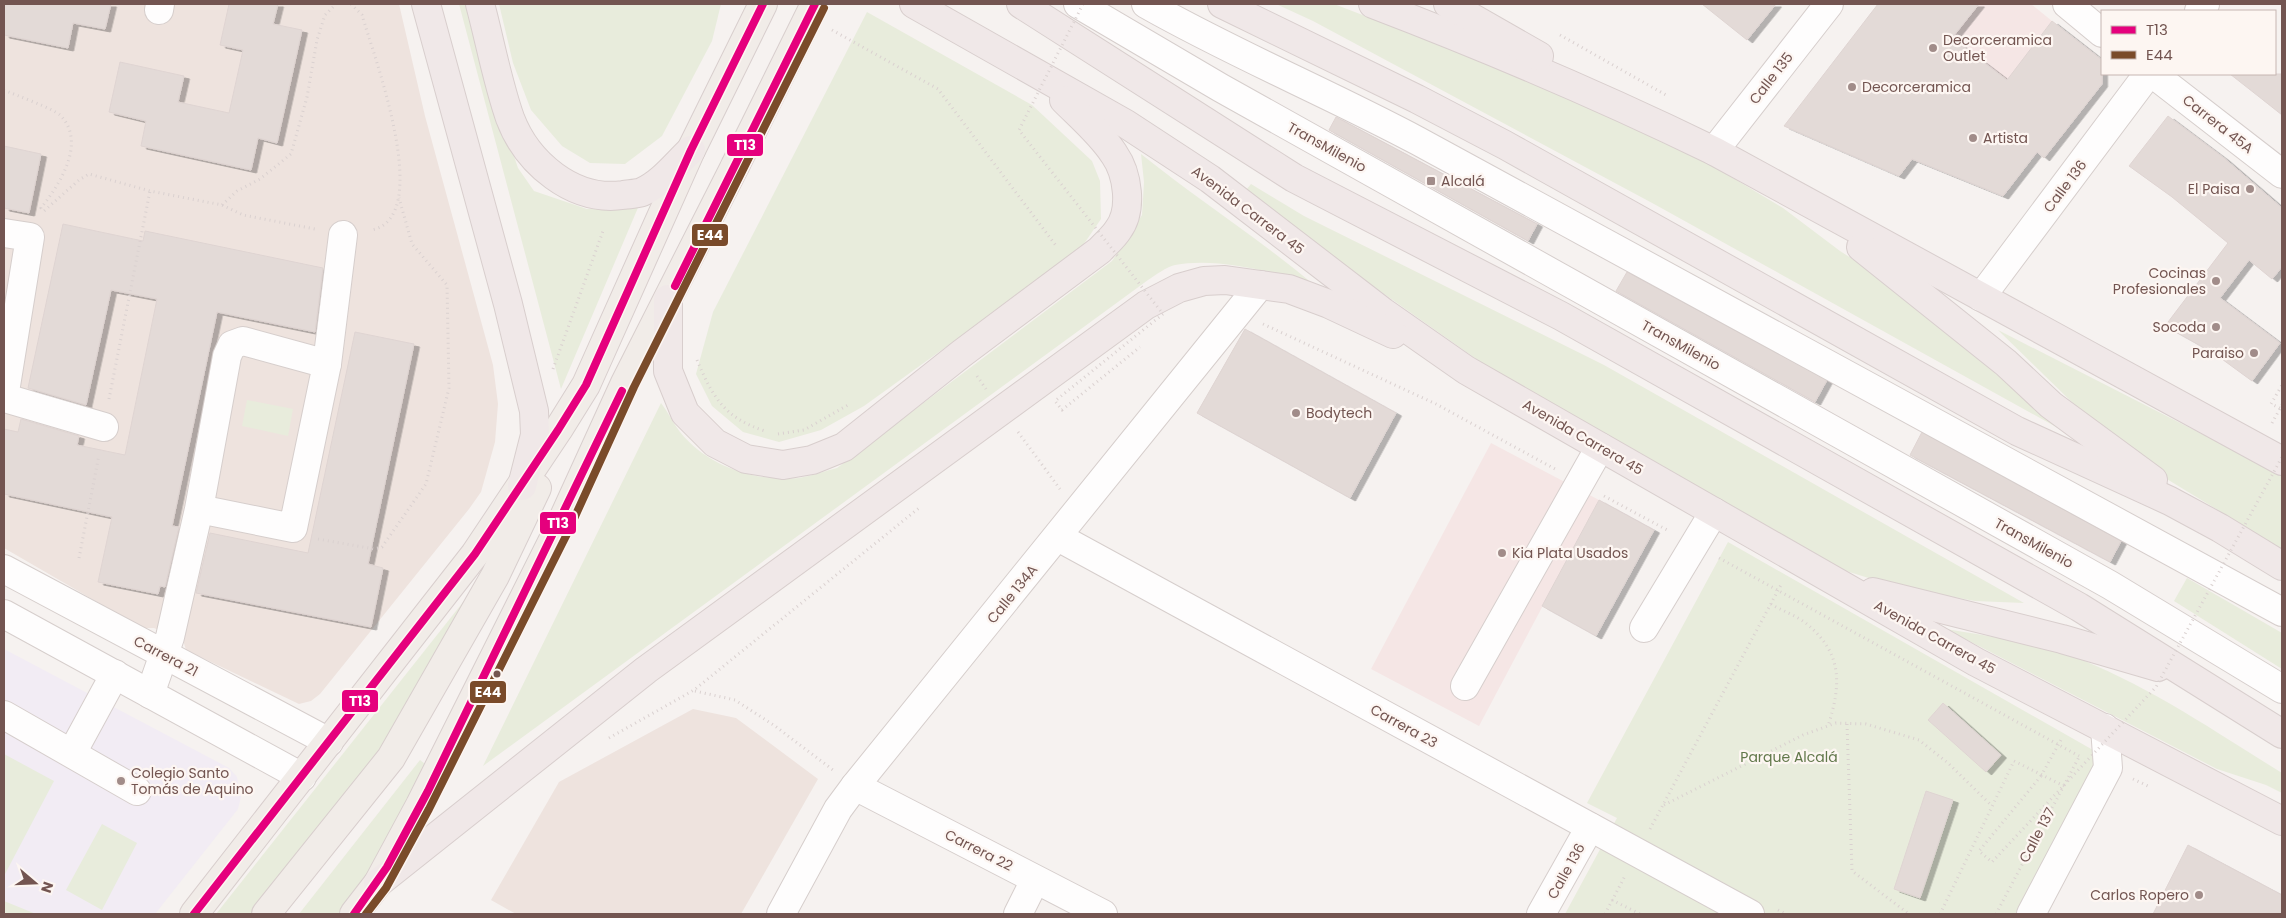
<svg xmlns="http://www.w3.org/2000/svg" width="2286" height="918" viewBox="0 0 2286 918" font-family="Poppins,sans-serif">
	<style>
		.residential { fill: #eee3de }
		.commercial { fill: #f5e6e5 }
		.education { fill: #f2ecf4 }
		.green { fill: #e8ecdc }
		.building { fill: #e3dad7; stroke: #dfd4d2; filter: url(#shadow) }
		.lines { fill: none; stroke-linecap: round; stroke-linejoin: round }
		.minor-casing { stroke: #d6cecc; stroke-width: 30 }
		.major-casing { stroke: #d8cecd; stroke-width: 30 }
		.highway-casing { stroke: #d8cecd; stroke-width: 30 }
		.path { stroke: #dad1d0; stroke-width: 3; stroke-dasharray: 1 4; stroke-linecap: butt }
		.minor { stroke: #fefdfd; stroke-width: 28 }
		.major { stroke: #f1ece8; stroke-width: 28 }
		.highway { stroke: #f0e8e8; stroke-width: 28 }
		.major-bridge-casing { stroke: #d8cecd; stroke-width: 30; stroke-linecap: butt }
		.path-bridge { stroke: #dad1d0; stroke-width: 3; stroke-dasharray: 1 4; stroke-linecap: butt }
		.major-bridge { stroke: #f1ece8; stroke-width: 28 }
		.bus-1-casing { stroke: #fdf6f2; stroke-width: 11 }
		.bus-2-casing { stroke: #fdf6f2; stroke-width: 11 }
		.bus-1 { stroke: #e5007d; stroke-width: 8 }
		.bus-2 { stroke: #7a4b2a; stroke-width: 8 }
		.poi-dot { fill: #a18c89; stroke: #fdf6f2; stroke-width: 2 }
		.bus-dot { fill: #735551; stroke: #fdf6f2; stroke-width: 2 }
		.labels { text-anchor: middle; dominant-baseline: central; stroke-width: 4.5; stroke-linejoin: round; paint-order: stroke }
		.poi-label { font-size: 14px; fill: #735551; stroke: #fdf6f2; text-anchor: start }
		.street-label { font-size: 14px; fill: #735551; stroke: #fdf6f2 }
		.park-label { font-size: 14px; fill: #62784b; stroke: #fdf6f2 }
		.line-badge { stroke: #fdf6f2; stroke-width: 2 }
		.badge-label { font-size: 14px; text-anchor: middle; font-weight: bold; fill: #fff }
	</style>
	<defs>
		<filter id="shadow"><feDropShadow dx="5.5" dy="3" stdDeviation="0" flood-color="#0004"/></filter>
	</defs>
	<rect width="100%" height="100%" fill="#f6f2f0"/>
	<!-- residential -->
	<g class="residential">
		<polygon points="4,4 399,4 425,116 493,365 498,404 495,442 481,492 469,509 320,694 311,701 299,704 186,650 183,640 154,628 142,628 4,548"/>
		<polygon points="693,709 736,718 818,779 741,914 516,914 491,900 559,782"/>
	</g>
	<!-- commercial -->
	<g class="commercial">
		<polygon points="1979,4 2031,4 2052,21 2032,48 2086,104 2067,129 1952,38"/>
		<polygon points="1491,443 1599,500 1479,726 1371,669"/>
	</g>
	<!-- education -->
	<polygon class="education" points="4,649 229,768 237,777 241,797 238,809 155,914 4,914"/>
	<!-- green -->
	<g class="green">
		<polygon points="459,4 472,4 491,88 518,168 534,191 587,209 640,203 561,389"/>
		<polygon points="499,4 721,4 712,41 662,136 625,164 590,163 562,146 531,110 513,63"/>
		<polygon points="1276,4 1334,4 1490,64 1610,116 1708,163 1783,208 1840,251 1895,286 2058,428 1654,204 1313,21"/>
		<polygon points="867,12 1032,105 1092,161 1100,181 1101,219 1079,251 864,406 821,430 779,442 743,432 712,406 696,374 713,312"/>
		<path d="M1141,154C1197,199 1258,238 1313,284C1272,272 1218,257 1175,265C1166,267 1156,275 1148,280L483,766L661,403C668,412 673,423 680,432C708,467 756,482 799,478C811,476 825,471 837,468L1112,261L1142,215L1144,182Z"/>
		<polygon points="1251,184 1304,216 1604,365 2024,603 1975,601 1894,586 1843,570 1792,543 1654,461 1489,368 1363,279 1246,190"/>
		<polygon points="1998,330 2282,475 2282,549 2152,470 2082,412"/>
		<polygon points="247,400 293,409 288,436 242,426"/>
		<polygon points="1728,542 2100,754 2017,914 1565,914 1617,818 1587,803"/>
		<polygon points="2187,578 2282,633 2282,669 2174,601"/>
		<polygon points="475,587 388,750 257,914 216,914"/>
		<path d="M1946,629C1985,636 2031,641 2069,655C2145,683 2214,731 2282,773V793L2266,785L2217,769Z"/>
		<polygon points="4,754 54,781 4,876"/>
		<polygon points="420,760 430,768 366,879 338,914 299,914"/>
		<polygon points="102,824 137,843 102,910 66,890"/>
		<polygon points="4,901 36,914 4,914"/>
	</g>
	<!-- building -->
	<g class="building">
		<polygon points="4,4 111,4 105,29 73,23 68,48 4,35"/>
		<polygon points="229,4 278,4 273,24 302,30 277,143 258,138 251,170 141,146 146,121 109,112 120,62 184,76 178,102 229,113 243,50 220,45"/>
		<polygon points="1702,4 1776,4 1747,40"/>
		<polygon points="1878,4 1979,4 1952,38 2007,80 2052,21 2102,60 2102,84 2044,158 2037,152 2003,196 1912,159 1899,176 1784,126"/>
		<polygon points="2230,74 2282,74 2282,115 2258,96"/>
		<polygon points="2168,116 2224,158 2282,208 2282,267 2272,279 2249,260 2220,298 2280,343 2252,381 2215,354 2165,326 2228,243 2172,197 2129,166"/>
		<polygon points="1336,117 1537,224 1528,241 1329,130"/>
		<polygon points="4,146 41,154 29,213 4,208"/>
		<polygon points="63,224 143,241 145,231 323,268 315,332 217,312 172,526 179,527 165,587 160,586 158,594 98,582 112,517 4,494 4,429 18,432 21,419 79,436 77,445 125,455 157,299 111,290 86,405 28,388"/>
		<polygon points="1627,272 1827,380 1815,402 1616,291"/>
		<polygon points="1245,329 1396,413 1350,498 1197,413"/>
		<polygon points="355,332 414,344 368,564 383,568 371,627 196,593 210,533 308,553"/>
		<polygon points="1922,432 2121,541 2110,562 1910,455"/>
		<polygon points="1599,500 1654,530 1596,636 1542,606"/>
		<polygon points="1943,703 2001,755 1986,772 1928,720"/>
		<polygon points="1926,791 1953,800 1920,898 1894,889"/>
		<polygon points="2188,845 2282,895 2282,914 2153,914"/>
	</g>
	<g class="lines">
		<!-- minor casing -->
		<g class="minor-casing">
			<g id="minor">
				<polyline points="1078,4 1221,88 2110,585 2282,689"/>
				<path d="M1146,4C1234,54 1328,93 1418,141C1707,297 1995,454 2282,612"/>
				<polyline points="2067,4 2102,33"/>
				<polyline points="159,10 160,4"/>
				<polyline points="2199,11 2205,4"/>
				<polyline points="2153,74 2282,174"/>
				<polyline points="1714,151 1829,4"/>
				<polyline points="4,233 30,237 4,398"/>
				<polyline points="1981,297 2148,74"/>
				<polyline points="327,364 343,235"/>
				<polyline points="5,398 104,427"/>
				<polyline points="1058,537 1750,914"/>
				<polyline points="4,569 329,742"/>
				<polyline points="4,614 302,777"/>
				<polyline points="1644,628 1714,512"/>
				<polyline points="1465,686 1600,447"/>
				<polyline points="150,694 170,637 199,509 227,356 232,345 243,341 327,364 293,528 199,509"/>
				<polyline points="4,715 137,791"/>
				<polyline points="72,753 115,674"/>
				<polyline points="855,786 1103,914"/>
				<polyline points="781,914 838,809 855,786 1260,285"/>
				<polyline points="1018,914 1035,880"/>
				<polyline points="1541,914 1590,827"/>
				<polyline points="2031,914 2108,768 2105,728"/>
			</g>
		</g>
		<!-- major casing -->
		<g class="major-casing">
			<g id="major">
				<polyline points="194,914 475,554 558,430 586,385 691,150 763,4"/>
				<polyline points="266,914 391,758 495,576 537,488"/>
				<polyline points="354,914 378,883 420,805 558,530 625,383 735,166"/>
			</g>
		</g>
		<!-- highway casing -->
		<g class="highway-casing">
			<g id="highway">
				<polyline points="426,4 508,304 534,411 535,435 522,486"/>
				<path d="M480,4C490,41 497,81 510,118C527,163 573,202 623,195C629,194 637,194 642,192C662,183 676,164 691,150"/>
				<polyline points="914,4 1126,124 1210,179 1383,312 1466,370 1976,662 2282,821"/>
				<polyline points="1021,4 1294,178 1561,316 2079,607 2282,734"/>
				<polyline points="1222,4 1417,99 1505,145 2017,431 2170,501 2220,528 2282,566"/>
				<path d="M1373,4C1488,48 1603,97 1714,151L2282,461"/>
				<polyline points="1448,4 1539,56"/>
				<polyline points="1861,247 2006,363 2051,405 2153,480"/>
				<path d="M668,299V371L685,413L715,443L746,459L783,465L812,460L844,447L961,354L1100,250C1105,244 1113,238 1118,230C1133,210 1128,174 1114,154C1101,134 1081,117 1064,100"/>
				<polyline points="1873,592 2062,639 2158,667"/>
				<polyline points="378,883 646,670 1146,305 1179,288 1204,281 1225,280 1289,289 1329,304 1393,334"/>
			</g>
		</g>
		<!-- path -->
		<g class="path">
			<path d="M351,4L362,15C373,54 436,219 371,230"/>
			<polyline points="832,30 938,89 1057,247"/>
			<polyline points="1560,35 1666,95"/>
			<path d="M4,90C15,95 52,108 60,115C87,142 60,184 41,208L44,211L79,180L89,174L150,191L222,205L243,215L315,229"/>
			<polyline points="222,205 237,191 260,179 291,154 307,97 317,40 325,15 336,4"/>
			<polyline points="1263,324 1436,404 1555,469"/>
			<path d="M697,360C713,398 725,418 765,431"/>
			<polyline points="553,369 603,231"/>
			<polyline points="977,376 986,389"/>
			<polyline points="109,399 150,191"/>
			<polyline points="2280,408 2271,404 2282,385"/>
			<polyline points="2272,423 2282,405"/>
			<polyline points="1018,432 1060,489"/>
			<polyline points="778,434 804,430 848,405"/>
			<polyline points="1604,496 1669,531"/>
			<polyline points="318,539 374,549 382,547 426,484 449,388 447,285 412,244 399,198"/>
			<polyline points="79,558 99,455"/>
			<polyline points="1719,558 2079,756"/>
			<path d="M1771,604C1782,611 1798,616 1808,625C1843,654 1841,686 1828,726"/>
			<polyline points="695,691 735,700 775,726 833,770"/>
			<polyline points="1847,724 1852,871 1909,914"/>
			<polyline points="609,738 694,690 919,508"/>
			<polyline points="2041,776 2062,738"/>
			<polyline points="2133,779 2148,786"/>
			<polyline points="1664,805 1803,735 1836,723 1866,724 1919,740 1948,763 1992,806"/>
			<polyline points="1650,829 1782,583"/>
			<polyline points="1612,900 1640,914"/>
			<polyline points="1778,910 1786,914"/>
			<polyline points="1605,914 1625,876"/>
			<polyline points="1940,914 2014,761 2064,786"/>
			<polyline points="1996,914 2079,757"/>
		</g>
		<!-- minor -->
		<use href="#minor" class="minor"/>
		<!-- major -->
		<use href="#major" class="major"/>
		<!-- highway -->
		<use href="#highway" class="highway"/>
		<!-- major-bridge casing -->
		<g class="major-bridge-casing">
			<polyline id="major-bridge" points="735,166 815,4"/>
		</g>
		<!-- path-bridge -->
		<g class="path-bridge">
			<polyline points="1083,4 1019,130 1163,314 1055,401 1062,410 1140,347"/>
			<polyline points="2041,776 1979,851 1992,862 2156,687 2282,457"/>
		</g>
		<!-- major-bridge -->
		<use href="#major-bridge" class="major-bridge"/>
		<!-- bus-1 casing -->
		<g class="bus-1-casing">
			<g id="bus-1">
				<polyline points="675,286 815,4"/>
				<polyline points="194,914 475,554 558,430 586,385 691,150 763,4"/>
				<polyline points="354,914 387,867 428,791 622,391"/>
			</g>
		</g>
		<!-- bus-2 casing -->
		<g class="bus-2-casing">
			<polyline id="bus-2" points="366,914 386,888 429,809 567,534 634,387 824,8"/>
		</g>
		<!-- bus-1 -->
		<use href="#bus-1" class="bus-1"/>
		<!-- bus-2 -->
		<use href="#bus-2" class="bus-2"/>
	</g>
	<!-- markers -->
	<g class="poi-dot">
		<circle cx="1933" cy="48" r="5"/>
		<circle cx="1852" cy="87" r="5"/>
		<circle cx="1973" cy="138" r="5"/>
		<rect x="1426" y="176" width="10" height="10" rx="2.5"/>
		<circle cx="2250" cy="189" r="5"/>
		<circle cx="2216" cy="281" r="5"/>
		<circle cx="2216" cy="327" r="5"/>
		<circle cx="2254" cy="353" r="5"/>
		<circle cx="1296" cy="413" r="5"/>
		<circle cx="1502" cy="553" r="5"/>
		<circle cx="121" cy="781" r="5"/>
		<circle cx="2199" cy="895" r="5"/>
	</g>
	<circle class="bus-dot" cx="497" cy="674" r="4.5"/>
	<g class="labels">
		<!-- poi labels -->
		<g class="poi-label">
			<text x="1943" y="40">Decorceramica<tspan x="1943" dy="16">Outlet</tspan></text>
			<text x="1862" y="87">Decorceramica</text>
			<text x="1983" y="138">Artista</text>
			<text x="1441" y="181">Alcalá</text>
			<text x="2240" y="189" text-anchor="end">El Paisa</text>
			<text x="2206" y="273" text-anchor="end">Cocinas<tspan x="2206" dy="16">Profesionales</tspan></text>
			<text x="2206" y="327" text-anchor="end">Socoda</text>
			<text x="2244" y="353" text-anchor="end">Paraiso</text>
			<text x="1306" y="413">Bodytech</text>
			<text x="1512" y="553">Kia Plata Usados</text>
			<text x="131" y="773">Colegio Santo<tspan x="131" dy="16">Tomás de Aquino</tspan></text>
			<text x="2189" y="895" text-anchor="end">Carlos Ropero</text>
		</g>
		<!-- street labels -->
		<g class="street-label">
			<text transform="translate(1771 78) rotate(-52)">Calle 135</text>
			<text transform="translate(2218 124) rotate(38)">Carrera 45A</text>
			<text transform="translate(1327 147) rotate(29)">TransMilenio</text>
			<text transform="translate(2065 186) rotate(-53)">Calle 136</text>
			<text transform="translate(1248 210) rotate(37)">Avenida Carrera 45</text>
			<text transform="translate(1681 345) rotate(29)">TransMilenio</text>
			<text transform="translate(1583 437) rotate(30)">Avenida Carrera 45</text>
			<text transform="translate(2034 543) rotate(29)">TransMilenio</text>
			<text transform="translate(1012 594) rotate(-51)">Calle 134A</text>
			<text transform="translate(1935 637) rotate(29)">Avenida Carrera 45</text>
			<text transform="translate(166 656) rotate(28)">Carrera 21</text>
			<text transform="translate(1404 726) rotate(29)">Carrera 23</text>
			<text transform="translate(2037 835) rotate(-62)">Calle 137</text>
			<text transform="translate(979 850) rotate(27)">Carrera 22</text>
			<text transform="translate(1566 871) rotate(-61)">Calle 136</text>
		</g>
		<!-- park labels -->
		<g class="park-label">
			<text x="1789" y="757">Parque Alcalá</text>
		</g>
	</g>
	<g class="line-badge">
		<rect x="726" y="133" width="38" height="24" rx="5" fill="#e5007d"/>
		<rect x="691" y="223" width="38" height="24" rx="5" fill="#7a4b2a"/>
		<rect x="539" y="511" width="38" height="24" rx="5" fill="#e5007d"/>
		<rect x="469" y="680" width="38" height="24" rx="5" fill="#7a4b2a"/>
		<rect x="341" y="689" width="38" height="24" rx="5" fill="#e5007d"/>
	</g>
	<g class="badge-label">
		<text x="745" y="150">T13</text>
		<text x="710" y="240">E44</text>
		<text x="558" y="528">T13</text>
		<text x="488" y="697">E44</text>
		<text x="360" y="706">T13</text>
	</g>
	<!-- border -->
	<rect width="2286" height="918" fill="none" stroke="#735551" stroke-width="10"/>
	<!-- legend -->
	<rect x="2101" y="10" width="175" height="65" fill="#fdf6f2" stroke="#c6b6b2"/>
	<rect x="2111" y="26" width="25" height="8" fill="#e5007d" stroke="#c6b6b2"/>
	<text x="2146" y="35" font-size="15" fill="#735551">T13</text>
	<rect x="2111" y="51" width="25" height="8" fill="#7a4b2a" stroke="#c6b6b2"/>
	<text x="2146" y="60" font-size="15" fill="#735551">E44</text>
	<!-- north arrow -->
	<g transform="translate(35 883) rotate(109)" stroke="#fdf6f2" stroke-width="4" paint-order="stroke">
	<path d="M0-4L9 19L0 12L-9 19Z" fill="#735551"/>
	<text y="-8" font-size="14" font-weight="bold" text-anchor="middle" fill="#735551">N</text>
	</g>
</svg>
